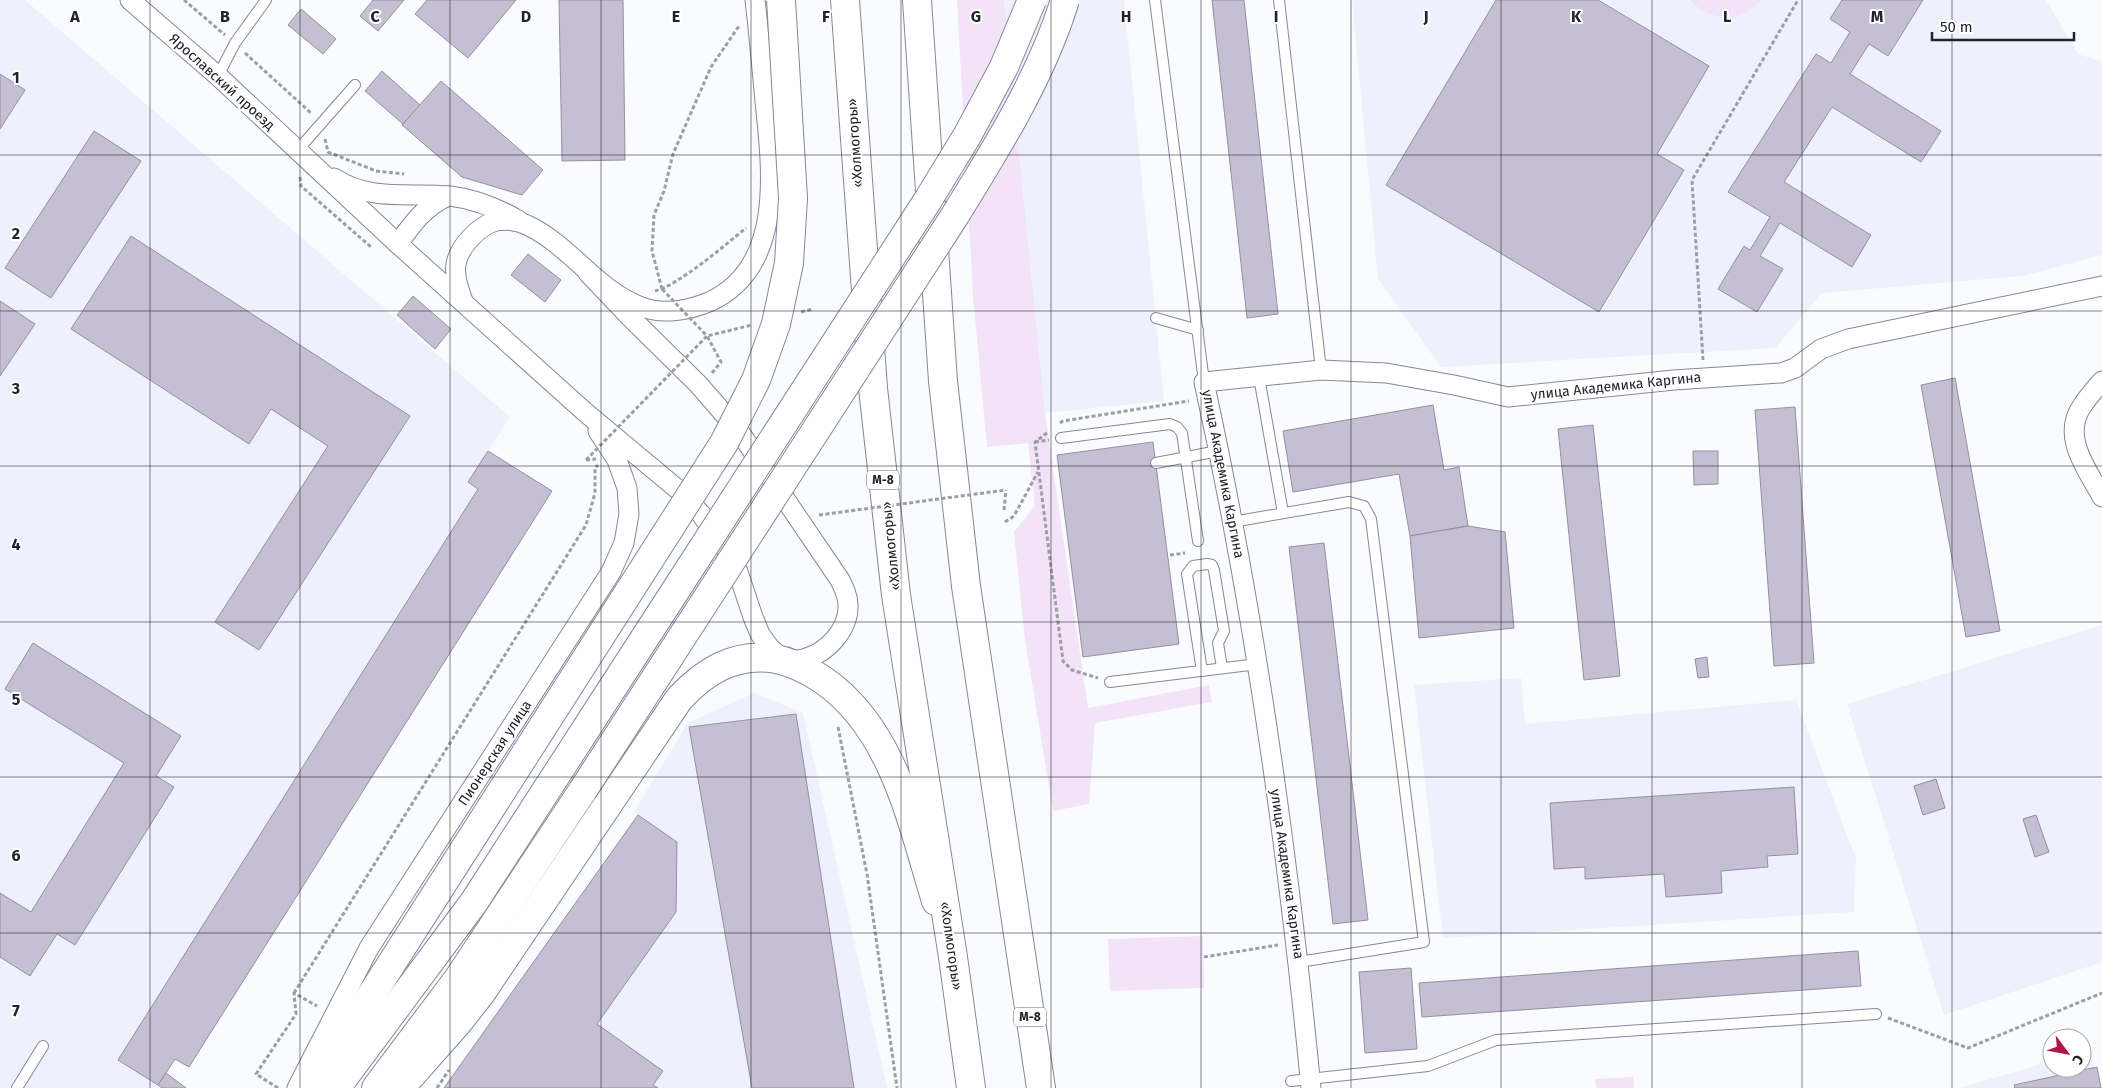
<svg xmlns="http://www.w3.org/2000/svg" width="2102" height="1088" viewBox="0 0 2102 1088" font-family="'Fira Sans',sans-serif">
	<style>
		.built { fill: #eef0fb }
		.green { fill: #f2e3f8 }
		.building { fill: #c4bfd2; stroke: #948fa1 }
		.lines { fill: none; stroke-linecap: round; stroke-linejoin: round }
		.lane-casing { stroke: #85879a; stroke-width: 12 }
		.street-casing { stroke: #85879a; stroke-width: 21 }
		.secondary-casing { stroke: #85879a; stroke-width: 30 }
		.highway-casing { stroke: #85879a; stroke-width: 30 }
		.path { stroke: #9d9ea3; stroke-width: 3; stroke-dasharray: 4 2.5; stroke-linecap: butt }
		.lane { stroke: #fff; stroke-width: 10 }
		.street { stroke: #fff; stroke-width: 19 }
		.secondary { stroke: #fff; stroke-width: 28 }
		.highway { stroke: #fff; stroke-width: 28 }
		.secondary-bridge-casing { stroke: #85879a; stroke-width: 30; stroke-linecap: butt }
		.path-bridge { stroke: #9d9ea3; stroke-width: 3; stroke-dasharray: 4 2.5; stroke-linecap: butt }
		.secondary-bridge { stroke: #fff; stroke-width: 28 }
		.grid { fill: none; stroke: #22232a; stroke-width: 1; stroke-opacity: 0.55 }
		.labels { text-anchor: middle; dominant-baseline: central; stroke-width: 4; stroke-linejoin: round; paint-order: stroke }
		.shield { fill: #fff; stroke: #64656a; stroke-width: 1 }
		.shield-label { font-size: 12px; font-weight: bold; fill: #22232a }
		.street-label { font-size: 14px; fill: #22232a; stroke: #fff }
		.grid-label { font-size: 16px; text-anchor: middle; font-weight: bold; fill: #22232a; stroke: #fff; stroke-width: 4; stroke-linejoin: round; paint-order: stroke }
	</style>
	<rect width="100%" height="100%" fill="#fafbff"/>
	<!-- built -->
	<g class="built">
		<polygon points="0,0 25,0 510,417 488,451 552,491 189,1067 175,1059 167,1073 186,1088 0,1088"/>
		<polygon points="1004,0 1124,0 1164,401 1045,413"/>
		<polygon points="1352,0 2046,0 2078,54 2102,62 2102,255 2022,276 1822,293 1775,348 1441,367 1378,279"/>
		<polygon points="2102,625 2102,962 1944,1015 1847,704"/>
		<polygon points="1521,678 1525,724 1796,700 1856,859 1854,912 1443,938 1414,685"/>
		<polygon points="754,693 803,713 887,1088 444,1088 638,815 634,812 688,723"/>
		<polygon points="2091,1049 2097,1088 1959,1088 2052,1061 2052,1068 2082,1068 2082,1052"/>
	</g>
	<!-- green -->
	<g class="green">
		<polygon points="957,0 1004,0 1045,413 1088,708 1209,685 1212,702 1095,723 1089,804 1053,811 1025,640 1014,532 1035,506 1028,443 987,447 973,296"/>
		<path d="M1690,0H1761L1759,3C1753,7 1745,14 1738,16C1721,20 1701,13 1690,0Z"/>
		<polygon points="1203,936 1204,988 1110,991 1108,939"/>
		<polygon points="1633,1077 1634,1088 1596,1088 1595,1079"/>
	</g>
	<!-- building -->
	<g class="building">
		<polygon points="373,0 404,0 378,31 360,16"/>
		<polygon points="427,0 516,0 468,58 415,14"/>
		<polygon points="559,0 623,0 625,160 562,161"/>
		<polygon points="1212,0 1244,0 1278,314 1247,318"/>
		<polygon points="1496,0 1598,0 1709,66 1657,154 1684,170 1599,312 1386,185"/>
		<polygon points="1842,0 1923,0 1888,56 1869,44 1850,74 1941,131 1921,162 1832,107 1784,182 1871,235 1852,267 1780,223 1760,256 1783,269 1757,312 1718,289 1744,246 1750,250 1770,217 1728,192 1816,54 1831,63 1850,32 1830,19"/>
		<polygon points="301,9 336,39 323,54 288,25"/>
		<polygon points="382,71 420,105 403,124 365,91"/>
		<polygon points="0,74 25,90 0,129"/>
		<polygon points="441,81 543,170 522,195 462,177 402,125"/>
		<polygon points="94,131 141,161 51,298 5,268"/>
		<polygon points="131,236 410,416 259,650 215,622 328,446 271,409 249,444 71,329"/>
		<polygon points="528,254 561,280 545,302 511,275"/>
		<polygon points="413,296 451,329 435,349 397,315"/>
		<polygon points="0,301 35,324 0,376"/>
		<polygon points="1955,378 2000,631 1966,637 1921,385"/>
		<polygon points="1433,405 1444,470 1459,467 1468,526 1410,536 1399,474 1293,492 1283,431"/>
		<polygon points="1795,407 1814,663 1774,666 1755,410"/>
		<polygon points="1593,425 1620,676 1584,680 1558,429"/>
		<polygon points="1153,442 1179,644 1083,657 1057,455"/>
		<polygon points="488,451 552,491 189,1067 175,1059 158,1085 118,1060 478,489 468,482"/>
		<polygon points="1693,451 1718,451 1718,484 1694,485"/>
		<polygon points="1468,526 1505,532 1514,628 1419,638 1410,536"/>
		<polygon points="1324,543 1368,920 1333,924 1289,547"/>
		<polygon points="33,643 181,736 156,776 174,787 75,945 57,934 30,976 0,957 0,893 31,912 124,763 5,689"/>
		<polygon points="1707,657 1709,677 1698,678 1695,659"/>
		<polygon points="796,714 854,1088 752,1088 689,727"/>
		<polygon points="1936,779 1945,808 1923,815 1914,786"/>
		<polygon points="1794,787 1798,854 1767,856 1768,867 1721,871 1722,893 1666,897 1664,874 1585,879 1585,867 1554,869 1550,803"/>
		<polygon points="638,815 677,842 676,912 597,1024 663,1071 653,1085 658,1088 444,1088"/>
		<polygon points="2036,815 2049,852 2035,857 2023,819"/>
		<polygon points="1858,951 1861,986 1422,1017 1419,983"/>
		<polygon points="1411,968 1417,1049 1365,1053 1359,972"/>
		<polygon points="2097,1067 2101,1088 2015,1088 2014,1085"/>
		<polygon points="166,1073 186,1088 162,1088 158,1085"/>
	</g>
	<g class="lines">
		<!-- lane casing -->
		<g class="lane-casing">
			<g id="lane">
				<polyline points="1155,0 1204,382"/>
				<polyline points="1279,0 1321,370"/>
				<polyline points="218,76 235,43 266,0"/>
				<polyline points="297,151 355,85"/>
				<polyline points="1156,318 1198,330"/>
				<polyline points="1259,377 1283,513"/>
				<polyline points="1061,438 1170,424 1177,427 1182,433 1198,541"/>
				<polyline points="1156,463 1218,451"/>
				<polyline points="1232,522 1349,502 1364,506 1371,519 1424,942 1299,962"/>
				<polyline points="1202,671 1187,574 1193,566 1207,564 1212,565 1214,570 1224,631 1218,643 1222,668"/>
				<polyline points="1110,682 1258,664"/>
				<polyline points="1291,1081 1428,1066 1496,1040 1876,1014"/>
				<polyline points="17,1088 43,1046"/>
			</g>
		</g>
		<!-- street casing -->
		<g class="street-casing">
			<g id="street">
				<path d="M130,0L218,76L398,244L585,412L682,493L701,514L728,552L738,572L753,617L760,634L770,648L784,660C790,660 797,661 803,659C826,654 849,630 848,605C848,596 844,588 840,580L739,431L698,384L630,317L588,273"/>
				<path d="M334,178C370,202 411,192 450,196C475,199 497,208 518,220"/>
				<path d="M398,244C412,224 425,206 448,196"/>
				<path d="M463,301C459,289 454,277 456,264C459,247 478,226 496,221C507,219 519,221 529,226C570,246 596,289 639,306C661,315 687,311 709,302C785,268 772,169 765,102C762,68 759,34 755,0"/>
				<path d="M2102,381C2095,389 2088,397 2082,406C2061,437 2087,469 2102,497"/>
				<polyline points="297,1088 369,948 611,572 624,543 629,514 627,488 617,460 598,431"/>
				<path d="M1311,1088C1288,851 1255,614 1204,382L1321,370L1386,373L1454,385L1508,397L1674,380L1781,373L1795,368L1821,349L1848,339L2102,286"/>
			</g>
		</g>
		<!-- secondary casing -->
		<g class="secondary-casing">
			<g id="secondary">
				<polyline points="312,1088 526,753"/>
				<polyline points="336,1088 474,902 659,616"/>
				<polyline points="376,1088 458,979 583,790"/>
				<path d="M400,1088L460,1020L481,993L679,699C705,671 733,654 771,658C790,661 807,669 823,680C894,729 912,824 936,901"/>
			</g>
		</g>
		<!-- highway casing -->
		<g class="highway-casing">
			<g id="highway">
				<polyline points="845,0 873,388 896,595 953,957 971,1088"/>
				<polyline points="917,0 943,381 966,586 1041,1088"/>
			</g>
		</g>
		<!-- path -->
		<g class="path">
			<polyline points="184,0 225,35"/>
			<polyline points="245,53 312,114"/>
			<polyline points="325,139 328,152 376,171 404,174"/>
			<polyline points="300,177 301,186 371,247"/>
			<polyline points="662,289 652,251 654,215 664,191 673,154 711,67 739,26"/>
			<path d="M655,291C679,285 725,245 746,228"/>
			<polyline points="801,312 813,309"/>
			<polyline points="1703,360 1692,180 1798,0"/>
			<polyline points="712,373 721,362 707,336 752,325"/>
			<polyline points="1060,423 1063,421 1189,401"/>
			<polyline points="1047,433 1035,442 1063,661 1072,670 1098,678"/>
			<polyline points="1035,442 1049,440"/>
			<polyline points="586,460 596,459"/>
			<polyline points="1004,510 1006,490"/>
			<polyline points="1005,522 1014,516 1038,472"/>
			<polyline points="1170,555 1185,553"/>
			<polyline points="838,727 867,874 897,1088"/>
			<polyline points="1204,957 1278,945"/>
			<polyline points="294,993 586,525 595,493 595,468 598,465"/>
			<polyline points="1888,1018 1968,1048 2102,993"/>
			<polyline points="278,1088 256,1074 296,1014 294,993 317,1006"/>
			<polyline points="437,1088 449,1070"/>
		</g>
		<!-- lane -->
		<use href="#lane" class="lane"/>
		<!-- street -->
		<use href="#street" class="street"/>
		<!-- secondary -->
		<use href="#secondary" class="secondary"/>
		<!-- highway -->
		<use href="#highway" class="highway"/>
		<!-- secondary-bridge casing -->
		<g class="secondary-bridge-casing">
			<g id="secondary-bridge">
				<polyline points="659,616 928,200 967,136 1004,67 1032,0"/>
				<polyline points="526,753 724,443 756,380 776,324 789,263 793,198 781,0"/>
				<path d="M583,790L954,217C996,149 1041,78 1065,0"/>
			</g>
		</g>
		<!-- path-bridge -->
		<g class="path-bridge">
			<polyline points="586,460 707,336 662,289"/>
			<polyline points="819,515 1006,490"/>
		</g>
		<!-- secondary-bridge -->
		<use href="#secondary-bridge" class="secondary-bridge"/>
	</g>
	<!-- grid -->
	<path class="grid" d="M150,0V1088M300,0V1088M450,0V1088M601,0V1088M751,0V1088M901,0V1088M1051,0V1088M1201,0V1088M1351,0V1088M1501,0V1088M1652,0V1088M1802,0V1088M1952,0V1088M0,155H2102M0,311H2102M0,466H2102M0,622H2102M0,777H2102M0,933H2102"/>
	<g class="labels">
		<!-- shield labels -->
		<g class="shield">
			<rect x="867" y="470.5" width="32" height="19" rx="4"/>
			<rect x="1014" y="1007.5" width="32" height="19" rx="4"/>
		</g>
		<g class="shield-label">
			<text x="883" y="480">М-8</text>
			<text x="1030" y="1017">М-8</text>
		</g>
		<!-- street labels -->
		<g class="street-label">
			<text transform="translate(222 82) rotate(42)">Ярославский проезд</text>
			<text transform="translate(855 143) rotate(-94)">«Холмогоры»</text>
			<text transform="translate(1616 386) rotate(-6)">улица Академика Каргина</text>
			<text transform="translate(1223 474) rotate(79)">улица Академика Каргина</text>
			<text transform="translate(891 546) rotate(-96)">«Холмогоры»</text>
			<text transform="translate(495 753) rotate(-57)">Пионерская улица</text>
			<text transform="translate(1287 874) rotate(82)">улица Академика Каргина</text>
			<text transform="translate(951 946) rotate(82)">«Холмогоры»</text>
		</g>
	</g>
	<g class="grid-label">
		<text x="75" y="22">A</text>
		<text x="225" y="22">B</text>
		<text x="375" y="22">C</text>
		<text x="526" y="22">D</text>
		<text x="676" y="22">E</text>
		<text x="826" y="22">F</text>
		<text x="976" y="22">G</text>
		<text x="1126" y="22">H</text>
		<text x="1276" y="22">I</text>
		<text x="1426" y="22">J</text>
		<text x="1576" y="22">K</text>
		<text x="1727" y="22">L</text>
		<text x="1877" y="22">M</text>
		<text x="16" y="83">1</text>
		<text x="16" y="239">2</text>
		<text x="16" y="394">3</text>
		<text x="16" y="550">4</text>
		<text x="16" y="705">5</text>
		<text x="16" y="861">6</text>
		<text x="16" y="1016">7</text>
	</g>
	<!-- north arrow -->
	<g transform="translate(2067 1053) rotate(122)"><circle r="24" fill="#ffffff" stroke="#a7a7aa"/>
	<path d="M0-4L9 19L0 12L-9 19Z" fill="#ad1844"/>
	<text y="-8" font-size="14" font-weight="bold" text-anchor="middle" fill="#22232a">С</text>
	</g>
	<!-- scale -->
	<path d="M1932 32v8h142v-8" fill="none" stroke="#22232a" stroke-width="2.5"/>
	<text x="1940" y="32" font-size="15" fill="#22232a" stroke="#ffffff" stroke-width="4" paint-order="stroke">50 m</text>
</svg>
